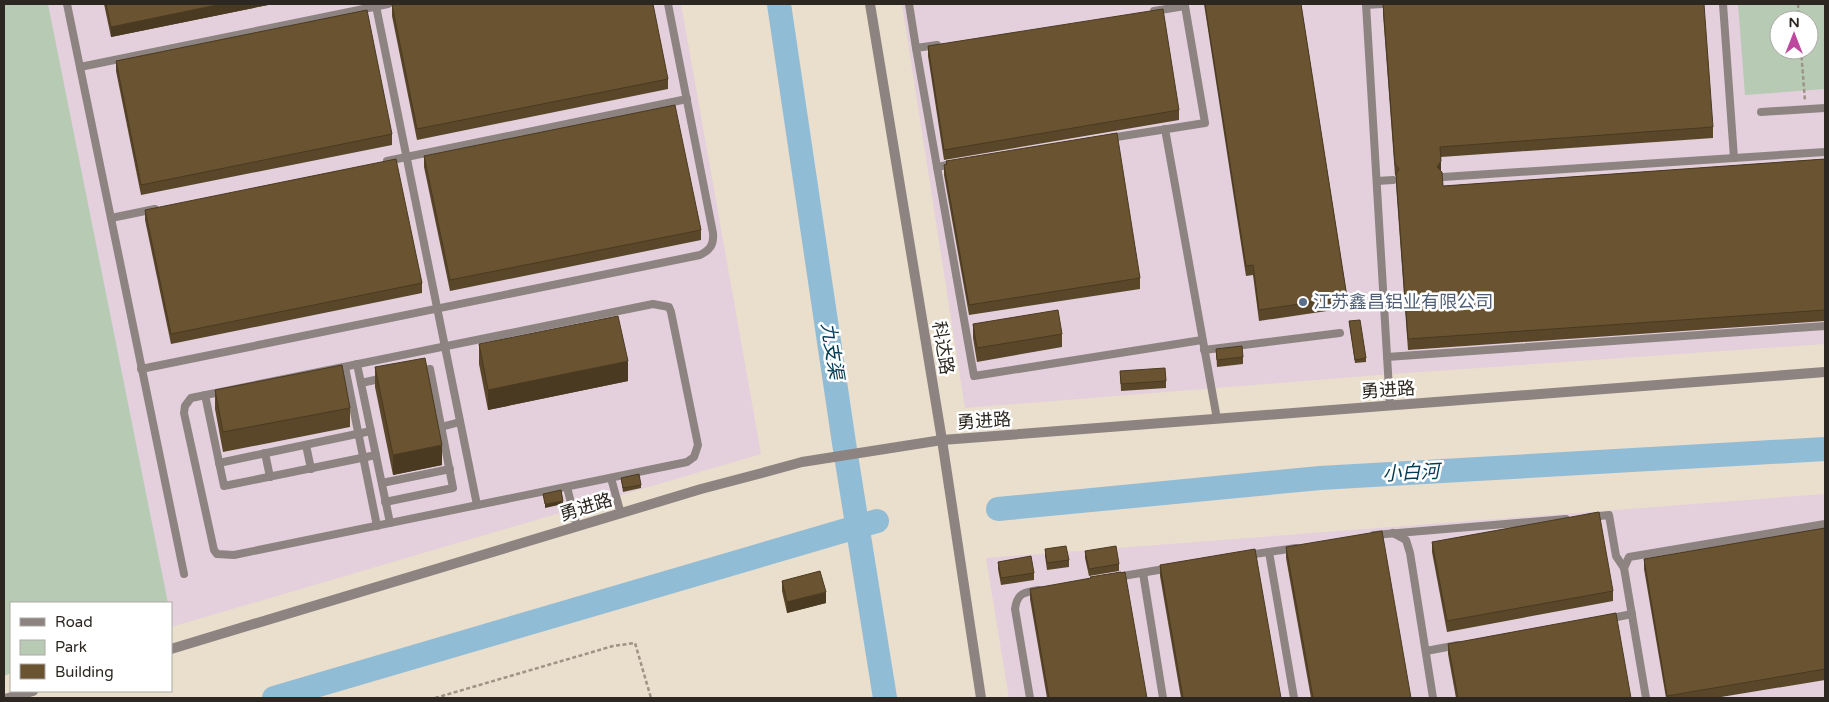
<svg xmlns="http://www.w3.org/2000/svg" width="1829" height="702" viewBox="0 0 1829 702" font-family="'Varela Round','Noto Sans SC',sans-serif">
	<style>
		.industrial { fill: #e4cfdd; fill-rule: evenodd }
		.green { fill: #b7cbb4; fill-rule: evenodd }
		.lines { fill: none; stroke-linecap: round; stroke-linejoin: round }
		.river { stroke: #91bcd6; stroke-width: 24 }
		.path { stroke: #9d9486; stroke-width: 2.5; stroke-dasharray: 4 2.5; stroke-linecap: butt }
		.service { stroke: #8d8380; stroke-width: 8 }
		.tertiary { stroke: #8d8380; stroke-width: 10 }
		.wall { fill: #5a4729 }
		.shaded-wall { fill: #4a3a22 }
		.building { fill: #695330; stroke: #4a3a22 }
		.service-dot { fill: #5c6f8a; stroke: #fff; stroke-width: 2 }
		.labels { text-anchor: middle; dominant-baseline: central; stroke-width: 5; stroke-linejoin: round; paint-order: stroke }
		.service-label { font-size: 18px; fill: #4e5e75; stroke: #fff; text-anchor: start }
		.street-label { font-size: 18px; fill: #2c2720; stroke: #fff }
		.water-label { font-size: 19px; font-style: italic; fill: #003a55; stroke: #fff }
	</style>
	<rect width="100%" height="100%" fill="#eadecc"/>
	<!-- industrial -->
	<g class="industrial">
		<polygon points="4,4 681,4 761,454 171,627 171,603 11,603 11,673 4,676"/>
		<path d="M902,4H1825V344L1378,375L965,408ZM1779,20H1809V50H1779Z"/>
		<polygon points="1825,494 1825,698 1009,698 986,558"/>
	</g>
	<!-- green -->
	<g class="green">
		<polygon points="4,4 48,4 168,603 11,603 11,673 4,676"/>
		<path d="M1738,4H1825V89L1745,95ZM1779,20H1809V50H1779Z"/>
	</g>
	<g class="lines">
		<!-- river -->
		<g class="river">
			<polyline points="779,4 844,443 885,698"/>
			<polyline points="998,509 1320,478 1825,449"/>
			<polyline points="274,698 877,521"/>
		</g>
		<!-- path -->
		<g class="path">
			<polyline points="1798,4 1799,20"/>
			<polyline points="1801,50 1805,101"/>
			<polyline points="435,698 613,646 635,643 651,698"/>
		</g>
		<!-- service -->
		<g class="service">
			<polyline points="67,4 184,574"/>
			<polyline points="909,4 916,48"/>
			<polyline points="1366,4 1390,406"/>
			<polyline points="1723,4 1734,158"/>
			<polyline points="1366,5 1382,4"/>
			<polyline points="376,6 477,505"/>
			<polyline points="937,45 916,48 974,376 1202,340"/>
			<polyline points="80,67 388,4"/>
			<polyline points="1761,112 1825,108"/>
			<polyline points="1165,129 1217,419"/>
			<polyline points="1110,138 1205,123 1185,6 1154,11"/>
			<polyline points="387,161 687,99"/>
			<polyline points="937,167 953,164"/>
			<polyline points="1443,177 1825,152"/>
			<polyline points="1377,181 1393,180"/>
			<polyline points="111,218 155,209"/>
			<polygon points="653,304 669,307 671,312 698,445 694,457 687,462 234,555 217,554 214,550 184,413 185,406 191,398"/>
			<polyline points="1204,350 1340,333"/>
			<polyline points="1387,357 1825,326"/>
			<polyline points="357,364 390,523"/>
			<polyline points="345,367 377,526"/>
			<path d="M141,369L700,255C710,250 714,245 713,233L668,4"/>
			<polyline points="361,383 384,378"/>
			<polyline points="205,395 224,486 376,455"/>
			<polyline points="441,427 460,422"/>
			<polyline points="306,445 311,469"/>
			<polyline points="265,453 270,477"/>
			<polyline points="219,463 371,431"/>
			<polyline points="611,478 621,514"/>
			<polyline points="382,483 450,469"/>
			<polyline points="567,487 577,527"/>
			<polyline points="385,502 453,488 430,369 417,372"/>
			<polyline points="1590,517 1609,515 1616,556 1624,568"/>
			<polyline points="1393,533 1406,540 1410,553 1433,698"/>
			<polyline points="1374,535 1566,519"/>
			<polyline points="1269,552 1294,698"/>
			<polyline points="1248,555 1296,548"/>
			<polyline points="1143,573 1163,698"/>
			<polyline points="1117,577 1170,568"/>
			<polyline points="1607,619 1632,614"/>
			<polyline points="1426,651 1458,645"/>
			<path d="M1030,698L1015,609C1017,593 1024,592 1039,590"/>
			<polyline points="1646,698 1624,568 1629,557 1825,524"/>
		</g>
		<!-- tertiary -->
		<g class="tertiary">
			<polyline points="870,4 942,440 981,698"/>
			<polyline points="171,649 701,489 762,473 802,462 942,440 1825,372"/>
			<polyline points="8,698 33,691"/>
		</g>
	</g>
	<!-- wall -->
	<g class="wall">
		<polygon points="104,4 273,4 111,37"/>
		<polygon points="1204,4 1301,4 1347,297 1347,308 1259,321 1253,275 1246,276"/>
		<polygon points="1383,4 1713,127 1713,138 1441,157 1441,171 1443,186 1825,159 1825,321 1408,350 1396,185 1396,176 1395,175 1383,14"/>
		<polygon points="392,5 668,79 668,89 417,140 392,16"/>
		<polygon points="928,46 1179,110 1179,120 944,160 928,56"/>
		<polygon points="116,61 392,134 392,145 141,195 116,71"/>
		<polygon points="424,156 701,230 701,240 450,291 424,167"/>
		<polygon points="946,161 1140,278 1140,289 969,315 944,175 944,165 946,164"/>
		<polygon points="145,210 422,283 422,293 171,344 145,220"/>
		<polygon points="1349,321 1366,358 1366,362 1355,363"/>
		<polygon points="973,324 1062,334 1062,347 977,362 973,338"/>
		<polygon points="479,344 628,381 488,410 479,364"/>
		<polygon points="1216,349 1243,357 1243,364 1217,367"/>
		<polygon points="375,367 442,465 393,475 375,387"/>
		<polygon points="1120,371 1166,381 1166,388 1121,391"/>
		<polygon points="215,390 350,408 350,427 223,452 215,409"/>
		<polygon points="621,478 641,485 641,488 623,492"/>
		<polygon points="1825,528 1825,680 1715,698 1666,698 1644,569 1644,559"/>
		<polygon points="1432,542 1613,591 1613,601 1447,632 1432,552"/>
		<polygon points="1286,547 1411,698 1311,698 1286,558"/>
		<polygon points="1045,549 1069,560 1069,567 1047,570 1045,556"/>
		<polygon points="1085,551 1119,564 1119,571 1089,576 1085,558"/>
		<polygon points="998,562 1034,573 1034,580 1001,585 998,569"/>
		<polygon points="1160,565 1281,698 1181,698 1160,576"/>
		<polygon points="782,581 826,603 787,613 782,591"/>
		<polygon points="1030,589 1147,698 1047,698 1030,599"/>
		<polygon points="1448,644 1631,698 1456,698 1448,654"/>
	</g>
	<!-- shaded-wall -->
	<g class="shaded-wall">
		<polygon points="222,4 273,4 111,37 111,27"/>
		<polygon points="1441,161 1441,172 1437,167"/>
		<polygon points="628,361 628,381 488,410 488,390"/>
		<polygon points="442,445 442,465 393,475 393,455"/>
		<polygon points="563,501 563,504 545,508 545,504"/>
		<polygon points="826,592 826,603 787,613 787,602"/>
	</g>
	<!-- building -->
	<g class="building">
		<polygon points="106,4 222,4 111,27"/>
		<polygon points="399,4 653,4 668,79 417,129 392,5"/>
		<polygon points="1205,4 1301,4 1347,297 1259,310 1253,265 1246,266"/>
		<polygon points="1383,4 1704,4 1713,127 1440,147 1441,161 1437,167 1442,172 1443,186 1825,159 1825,310 1408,339 1396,174 1399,169 1395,164"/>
		<polygon points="1163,9 1179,110 944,150 928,46"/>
		<polygon points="367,10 392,134 141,185 116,61"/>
		<polygon points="675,105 701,230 450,280 424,156"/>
		<polygon points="1117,133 1140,278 969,305 944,165 947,164 946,161"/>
		<polygon points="396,159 422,283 171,334 145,210"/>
		<polygon points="1058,310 1062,334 977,348 973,324"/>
		<polygon points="618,316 628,361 488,390 479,344"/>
		<polygon points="1360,320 1366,358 1355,360 1349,321"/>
		<polygon points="1242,346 1243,357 1217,360 1216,349"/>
		<polygon points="425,358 442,445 393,455 375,367"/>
		<polygon points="342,365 350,408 223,432 215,390"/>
		<polygon points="1165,368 1166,381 1121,384 1120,371"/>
		<polygon points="639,474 641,485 623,488 621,478"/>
		<polygon points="561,490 563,501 545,504 543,494"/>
		<polygon points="1599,512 1613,591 1447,621 1432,542"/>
		<polygon points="1825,528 1825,669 1667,696 1644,559"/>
		<polygon points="1382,531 1411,698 1313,698 1286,547"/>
		<polygon points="1066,546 1069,560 1047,563 1045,549"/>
		<polygon points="1116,546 1119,564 1089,569 1085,551"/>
		<polygon points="1255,549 1281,698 1183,698 1160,565"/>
		<polygon points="1031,556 1034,573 1001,578 998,562"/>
		<polygon points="820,571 826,592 787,602 782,581"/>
		<polygon points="1121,572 1121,573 1125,572 1147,698 1049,698 1030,589 1091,578 1090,577"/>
		<polygon points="1616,613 1631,698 1458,698 1448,644"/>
	</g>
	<!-- markers -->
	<circle class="service-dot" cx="1303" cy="302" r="5"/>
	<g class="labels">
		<!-- service labels -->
		<g class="service-label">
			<text x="1313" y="302">江苏鑫昌铝业有限公司</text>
		</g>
		<!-- street labels -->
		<g class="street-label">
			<text transform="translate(943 348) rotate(81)">科达路</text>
			<text transform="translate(1388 390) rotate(-4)">勇进路</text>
			<text transform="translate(984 421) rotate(-4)">勇进路</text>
			<text transform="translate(586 507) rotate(-17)">勇进路</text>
		</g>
		<!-- water labels -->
		<g class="water-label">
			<text transform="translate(832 351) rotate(81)">九支渠</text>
			<text transform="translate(1411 473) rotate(-3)">小白河</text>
		</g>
	</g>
	<!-- border -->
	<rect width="1829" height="702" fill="none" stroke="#2c2720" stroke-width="10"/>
	<!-- legend -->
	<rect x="10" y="602" width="162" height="90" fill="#ffffff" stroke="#aba9a6"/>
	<rect x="20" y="618" width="25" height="8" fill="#8d8380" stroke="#aba9a6"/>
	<text x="55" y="627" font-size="15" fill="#2c2720">Road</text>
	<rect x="20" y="640" width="25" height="15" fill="#b7cbb4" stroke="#aba9a6"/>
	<text x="55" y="652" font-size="15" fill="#2c2720">Park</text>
	<rect x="20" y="664" width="25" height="15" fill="#695330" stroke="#aba9a6"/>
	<text x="55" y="677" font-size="15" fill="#2c2720">Building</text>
	<!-- north arrow -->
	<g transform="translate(1794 35)"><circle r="24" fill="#ffffff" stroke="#aba9a6"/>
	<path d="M0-4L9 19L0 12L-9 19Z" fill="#bd489f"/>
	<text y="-8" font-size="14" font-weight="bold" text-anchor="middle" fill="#2c2720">N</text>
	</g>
</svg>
